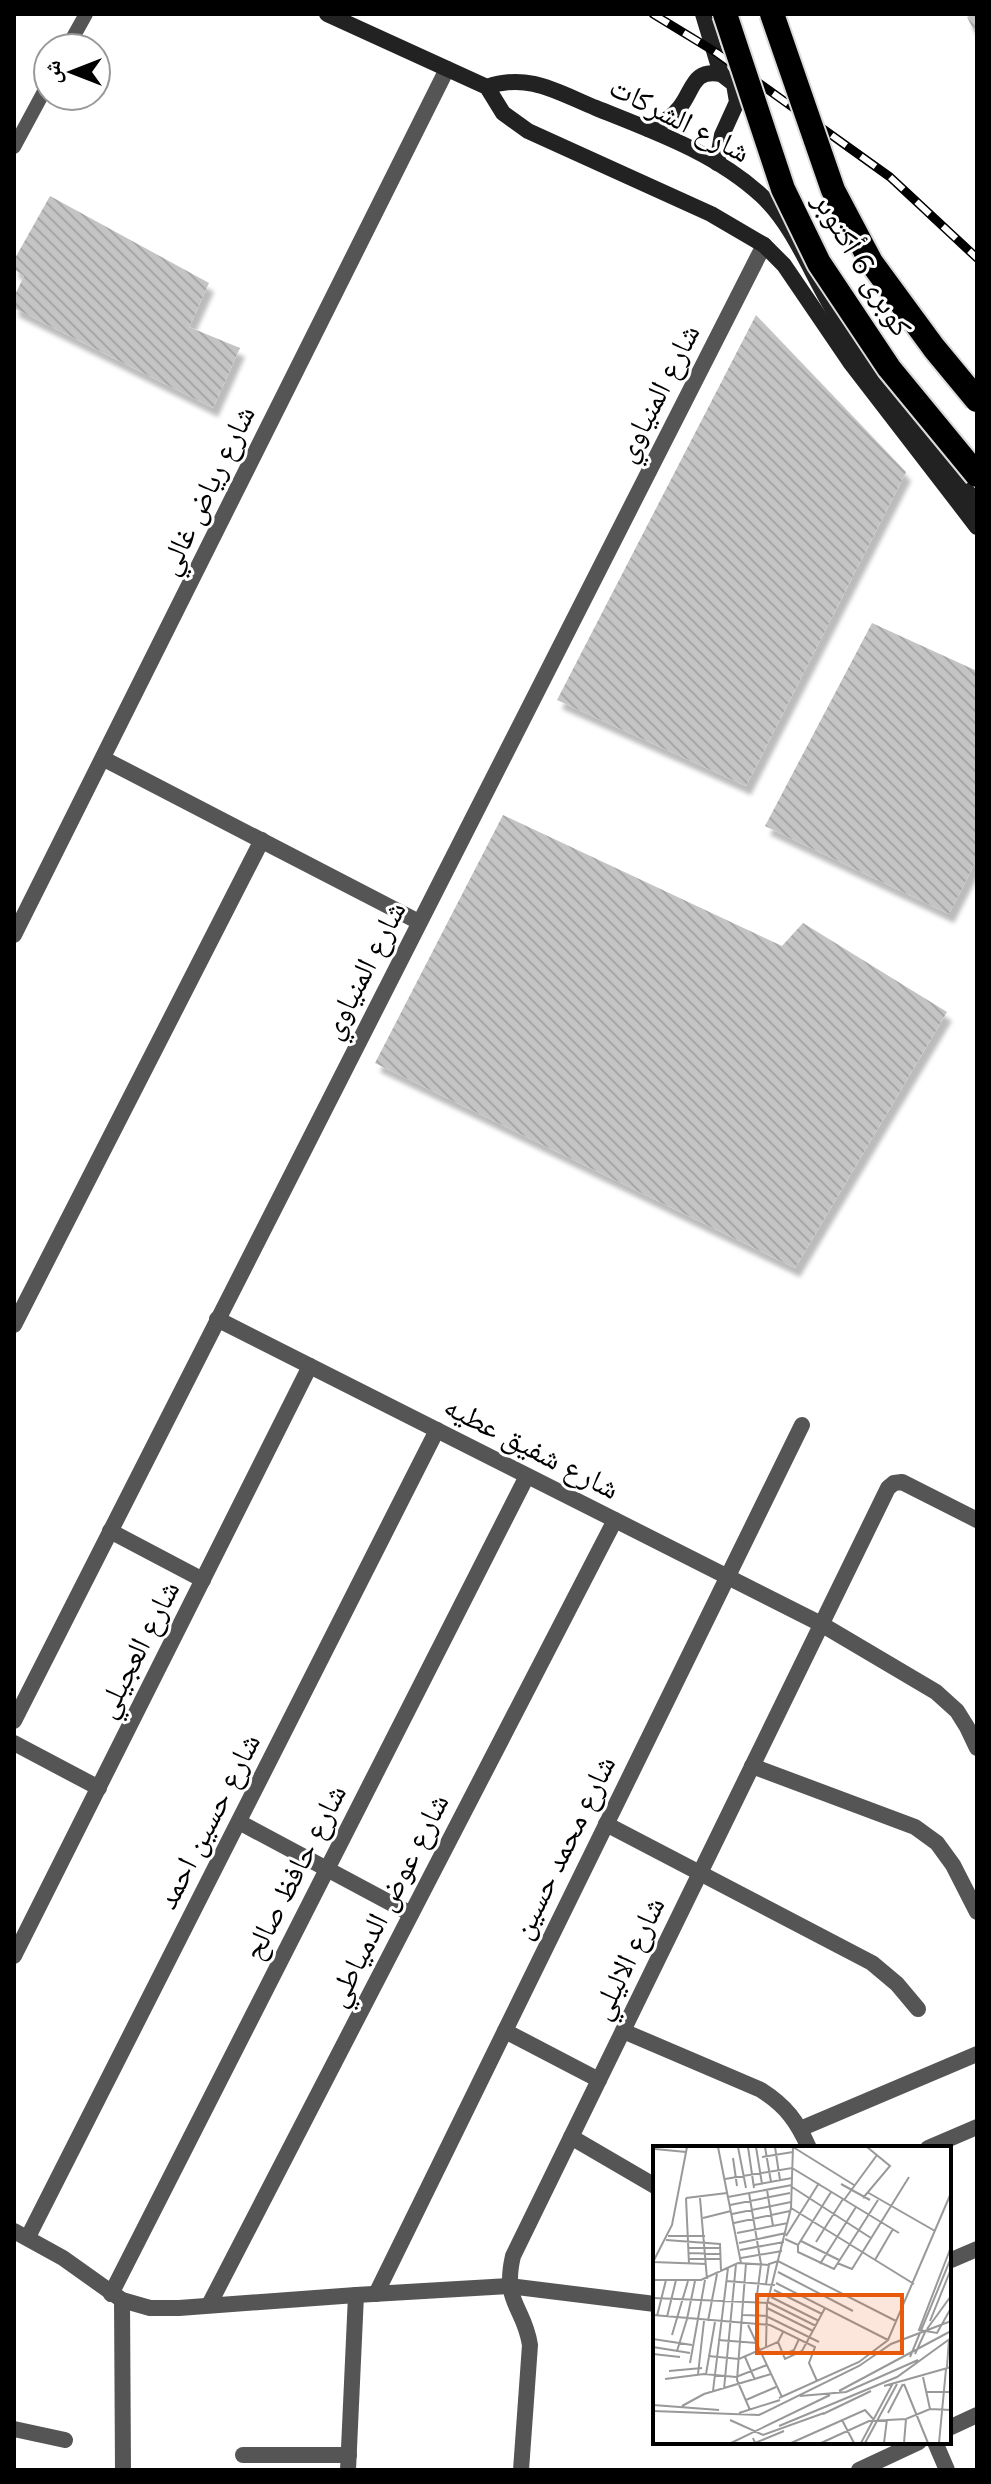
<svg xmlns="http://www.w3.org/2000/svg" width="991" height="2484" viewBox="0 0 991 2484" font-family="Figtree,'Noto Naskh Arabic',sans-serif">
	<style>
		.building { fill: url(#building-back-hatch); filter: url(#shadow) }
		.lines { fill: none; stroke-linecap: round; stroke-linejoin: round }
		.service { stroke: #555; stroke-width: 14 }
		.minor { stroke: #555; stroke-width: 16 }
		.secondary { stroke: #222; stroke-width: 16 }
		.rail-casing { stroke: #000; stroke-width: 9 }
		.rail { stroke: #fff; stroke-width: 6; stroke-dasharray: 18; stroke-linecap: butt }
		.motorway-bridge-casing { stroke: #dbdbdb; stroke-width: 28; stroke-linecap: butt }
		.motorway-bridge { stroke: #000; stroke-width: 24 }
		.labels { text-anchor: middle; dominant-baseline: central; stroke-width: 6; stroke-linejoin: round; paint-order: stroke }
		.street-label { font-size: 30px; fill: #000; stroke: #fff }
		.inset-road { fill: none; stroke: #999; stroke-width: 2 }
		.view { fill: #e8590c; fill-opacity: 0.15; stroke: #e8590c; stroke-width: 4 }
		.inset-edge { fill: none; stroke: #000; stroke-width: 4 }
	</style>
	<defs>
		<pattern id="building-back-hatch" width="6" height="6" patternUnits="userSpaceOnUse" patternTransform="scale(2)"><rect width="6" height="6" fill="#c4c4c4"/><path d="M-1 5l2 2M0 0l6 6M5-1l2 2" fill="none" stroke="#a7a7a7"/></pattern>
		<filter id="shadow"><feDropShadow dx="5" dy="9" stdDeviation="2" flood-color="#0004"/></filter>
	</defs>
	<rect width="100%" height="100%" fill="#fff"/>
	<!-- building -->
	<g class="building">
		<polygon points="973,14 977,14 977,37 967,17"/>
		<polygon points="50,196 209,283 189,327 240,348 213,408 14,308 14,297 24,276 14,269 14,260"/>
		<polygon points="756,315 906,472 746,786 557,700"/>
		<polygon points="872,623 977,671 977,859 949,914 765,826"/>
		<polygon points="503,815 782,946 803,923 947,1012 795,1268 375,1063"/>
	</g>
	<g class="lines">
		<!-- service -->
		<g class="service">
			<polyline points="67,48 86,14"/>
			<polyline points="14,147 48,84"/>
		</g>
		<!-- minor -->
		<g class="minor">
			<polyline points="104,759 419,922"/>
			<polyline points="14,935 447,69"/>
			<polyline points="217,1319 821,1624 936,1692 957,1711 967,1727 977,1748"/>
			<polyline points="14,1325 262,840"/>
			<polyline points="110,1531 203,1580"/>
			<polyline points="14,1721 764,245"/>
			<polyline points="14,1743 99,1788"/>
			<polyline points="752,1766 915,1827 937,1843 953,1865 977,1912"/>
			<polyline points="239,1822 411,1914"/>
			<polyline points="606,1824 872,1963 897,1984 918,2009"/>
			<polyline points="14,1956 310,1366"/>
			<polyline points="505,2031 599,2080"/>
			<path d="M623,2031L761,2090C786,2106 797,2121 809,2148"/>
			<polyline points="800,2129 977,2054"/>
			<polyline points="571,2137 655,2186"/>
			<polyline points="928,2148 977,2127"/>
			<polyline points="14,2231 63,2258 122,2300 150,2308 179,2308 356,2295 509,2286 655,2304"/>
			<polyline points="28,2237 437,1430"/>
			<polyline points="949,2261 977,2249"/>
			<polyline points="111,2294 527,1476"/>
			<polyline points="376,2294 802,1425"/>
			<polyline points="122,2300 123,2470"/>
			<polyline points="209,2305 615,1520"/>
			<polyline points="949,2428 977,2415"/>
			<polyline points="14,2429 65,2440"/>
			<polyline points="935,2442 947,2470"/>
			<polyline points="243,2455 349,2455"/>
			<polyline points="348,2470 356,2295"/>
			<path d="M521,2470L530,2345C524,2306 502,2303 513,2256L888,1488L894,1483L902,1482L977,1520"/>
			<polyline points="859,2470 919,2442"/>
		</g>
		<!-- secondary -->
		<g class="secondary">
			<polyline points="327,14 487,87 503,113 528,131 711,214 764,245 784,265 850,362 977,527"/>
			<polyline points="703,14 721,74"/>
			<path d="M487,87C528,72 559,93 596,108C653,131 716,153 762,196C797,229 813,280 839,319C881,383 930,443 977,504"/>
			<path d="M648,129C661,124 672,118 680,107C694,89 692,69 721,74L734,84L737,102L722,135L717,163"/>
		</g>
		<!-- rail casing -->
		<g class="rail-casing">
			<polyline id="rail" points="653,14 717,53 890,177 977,258"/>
		</g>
		<!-- rail -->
		<use href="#rail" class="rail"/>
		<!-- motorway-bridge casing -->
		<g class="motorway-bridge-casing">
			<g id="motorway-bridge">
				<polyline points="725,14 783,189 819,263 889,368 977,475"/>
				<polyline points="772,14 833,190 871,262 934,348 977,400"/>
			</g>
		</g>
		<!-- motorway-bridge -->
		<use href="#motorway-bridge" class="motorway-bridge"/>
	</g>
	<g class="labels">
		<!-- street labels -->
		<g class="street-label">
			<text transform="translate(680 119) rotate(27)">شارع الشركات</text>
			<text transform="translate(863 264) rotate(59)">كوبرى 6 أكتوبر</text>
			<text transform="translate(657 393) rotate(-63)">شارع المنياوي</text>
			<text transform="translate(206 490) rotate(-64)">شارع رياض غالي</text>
			<text transform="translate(363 970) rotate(-63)">شارع المنياوي</text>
			<text transform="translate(532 1447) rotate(27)">شارع شفيق عطيه</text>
			<text transform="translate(137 1649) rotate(-63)">شارع العجيلي</text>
			<text transform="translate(208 1821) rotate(-63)">شارع حسين احمد</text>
			<text transform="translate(563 1847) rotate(-64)">شارع محمد حسين</text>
			<text transform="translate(294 1872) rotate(-63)">شارع حافظ صالح</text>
			<text transform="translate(387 1900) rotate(-63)">شارع عوض الدمياطي</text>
			<text transform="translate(627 1958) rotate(-64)">شارع الاليلي</text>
		</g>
	</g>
	<!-- overview -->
	<g transform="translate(653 2146)">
		<rect width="298" height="298" fill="#fff"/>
		<path class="inset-road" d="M65,1L88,117M85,1L93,42M95,1L101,42M103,1L109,38M112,1L118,36M122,1L127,34M140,1L201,39M2,3L33,6M109,11L140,6M80,12L84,40M72,33L139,22L246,87M188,38L217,54M101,39L139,32M139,41L218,92M114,44L120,80M214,46L282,85M96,47L108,118M75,51L139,39M33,52L36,118M33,52L74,47M47,52L54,133M210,52L237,20L214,1M191,54L224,9M77,59L137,47M138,62L261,138M79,68L138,56M50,72L78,65M81,77L137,65M84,87L135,77M15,90H52M133,90L166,37M132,93L145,99L178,46M13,94L67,98L68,125M148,95L186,114M163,96L190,53M86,97L133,87M145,99V106L181,123L225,54M298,101L266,184L284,187L298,162M35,102H68M87,104L131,96M35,107L68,108M88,112L129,105M36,113H68M222,114L240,83M0,116L19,79L34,1M0,116L53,118M93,117L84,234L97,264M184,117L199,123L256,31M167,118L203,61M125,126L200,165M0,134H48L85,117L117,119M73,135L122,139M123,137L235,194M113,138L116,118L125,115L243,175M121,144L169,168M118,151L166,175M0,152L115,157M115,156L163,180M103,157L108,118M114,162L160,185M0,169L117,179L162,201L156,217L164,235M90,169L115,170M4,170L13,134M14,171L23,134M115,171L166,196M34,173L42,135M55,175L64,128M277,175L298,123M95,179L129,251M274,183L298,150M19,189L35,135M0,193L39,199M65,194L104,197M125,196L132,213L149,205L172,162M0,201L37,207M113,201L114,158L138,62L140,1M24,205L34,173M0,208L27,211M262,208L273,184M130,209L141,204L146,193M55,210L86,213L125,196L130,186M92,211L102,234M257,211L298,112M37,217L52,134M294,221L296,193M16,225L49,222M45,228L51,175M53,228L62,176M270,231L277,263M12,233L51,228L83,231L114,219M251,238L275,297M231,240L298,221M71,243L83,118M60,245L75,122M186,245L298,185M273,246H298M147,250L193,246L265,214M126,252L206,216L235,194L298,47M93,254L123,241M0,259L66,264M29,260L51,248L118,228M0,265L106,269L206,220L238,198L298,175M86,267L127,254M235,267L250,238M170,268L218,245M77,274L110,289L171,267M189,274L201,297M126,280L244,231L298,192M100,292L102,297L131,285M78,297L177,249M138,297L212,264L221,274M168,297L216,275L253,273L277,263L298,264M208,297L240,237M212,297L244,238M231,297L234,273M251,297L253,273M286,297L293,223"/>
		<path class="view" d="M104,149H249V207H104Z"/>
		<rect width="298" height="298" class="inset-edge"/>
	</g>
	<!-- border -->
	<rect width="991" height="2484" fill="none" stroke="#000000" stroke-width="32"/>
	<!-- north arrow -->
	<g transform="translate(72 72) rotate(270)"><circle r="38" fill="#ffffff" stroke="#999999" stroke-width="2"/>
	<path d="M0-6L14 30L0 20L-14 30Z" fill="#000000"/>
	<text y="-12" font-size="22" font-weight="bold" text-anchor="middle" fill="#000000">ش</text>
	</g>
</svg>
